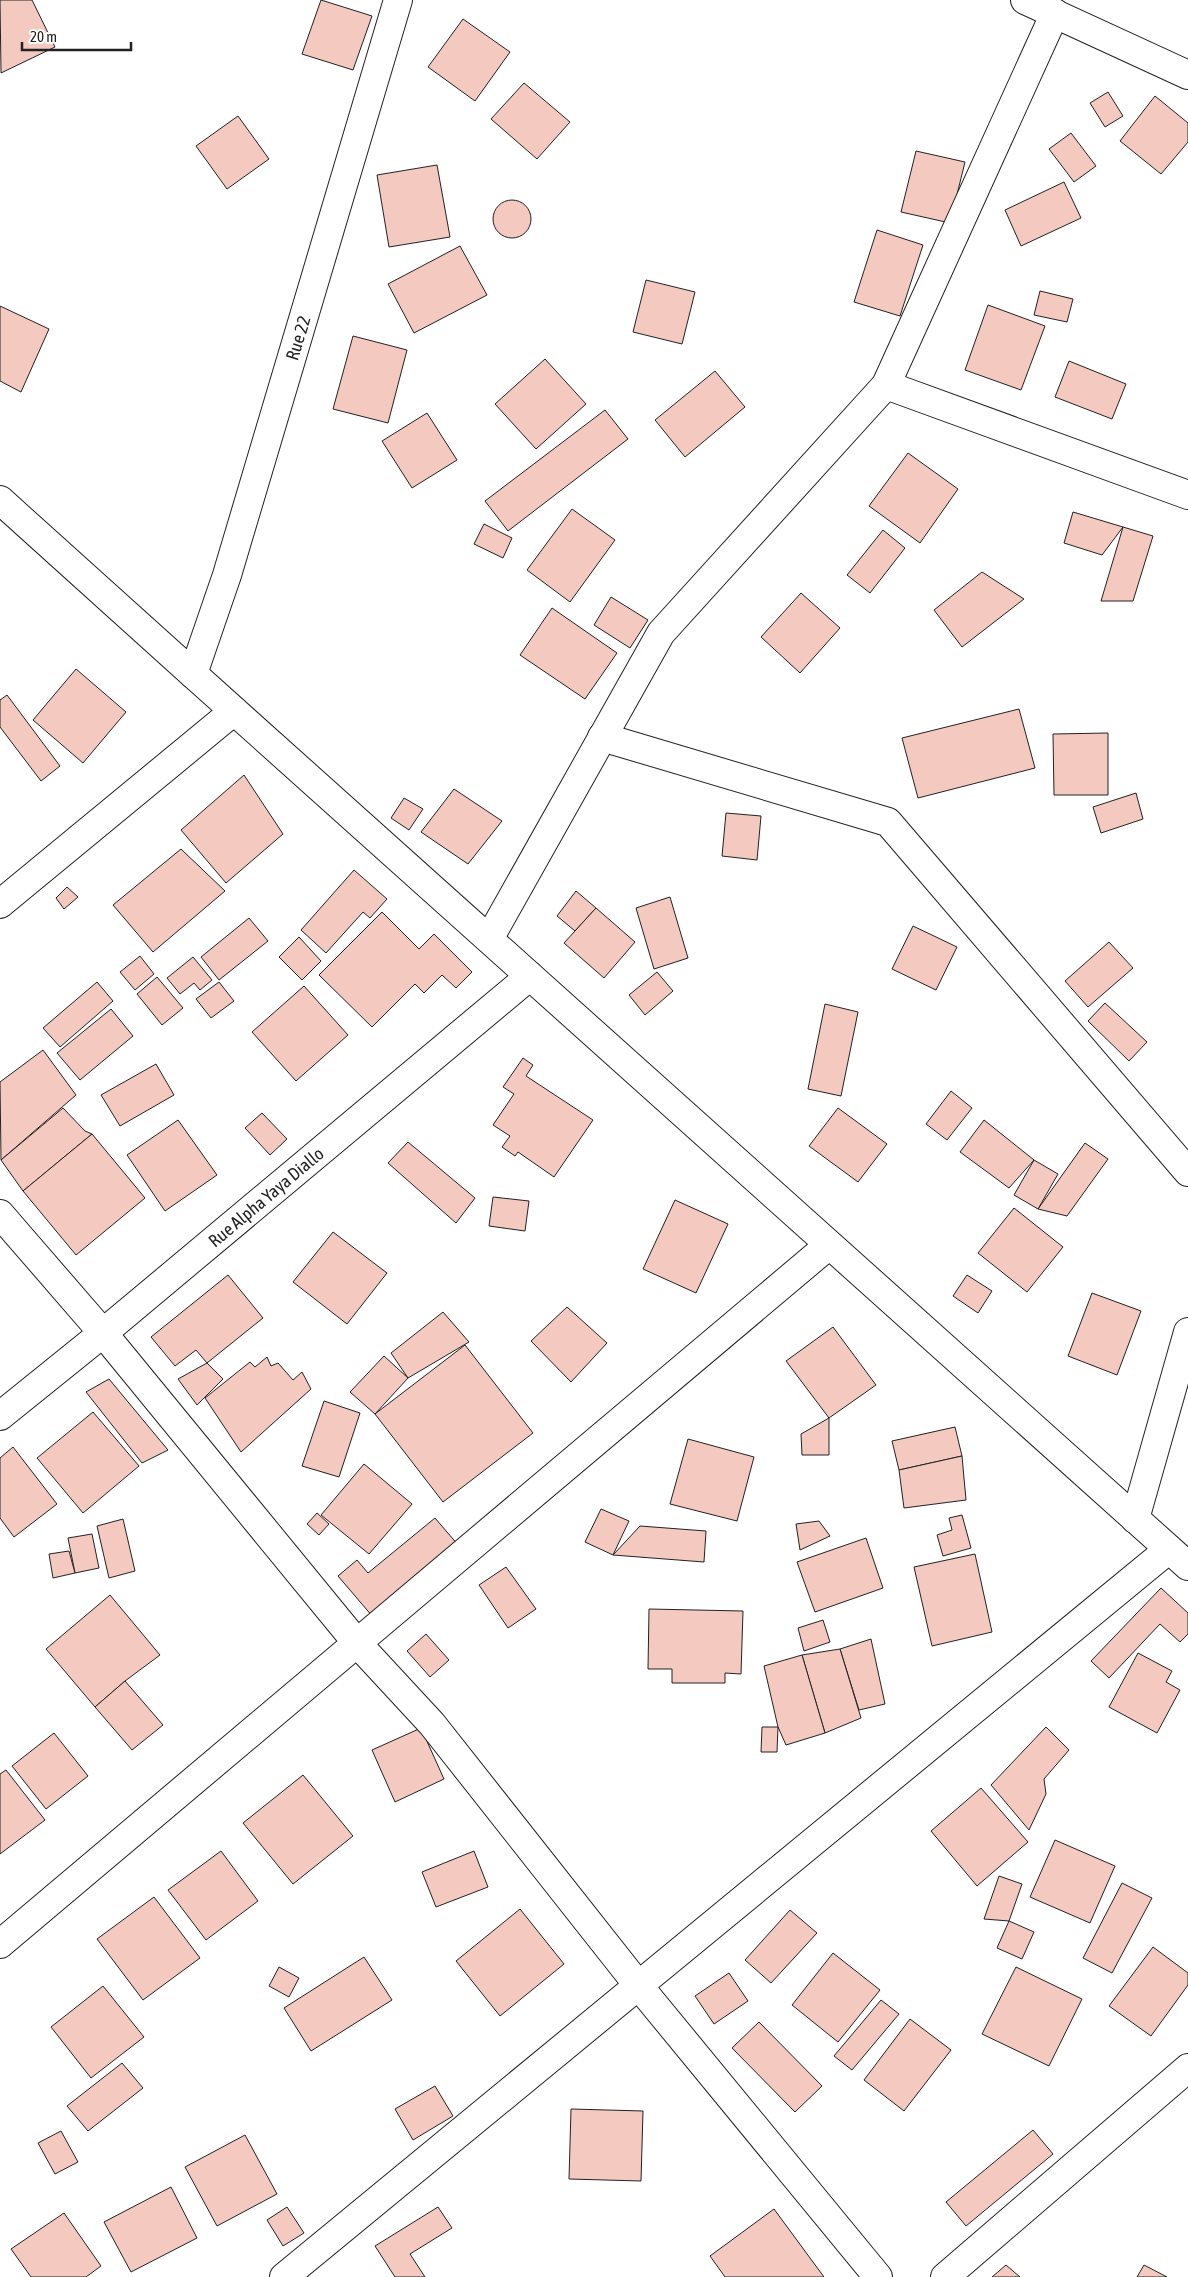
<svg xmlns="http://www.w3.org/2000/svg" width="1188" height="2277" viewBox="0 0 1188 2277" font-family="'Asap Condensed',sans-serif">
	<style>
		.building { fill: #f3c9c0; stroke: #222 }
		.lines { fill: none; stroke-linecap: round; stroke-linejoin: round }
		.minor-casing { stroke: #222; stroke-width: 30 }
		.tertiary-casing { stroke: #222; stroke-width: 30 }
		.minor { stroke: #fff; stroke-width: 28 }
		.tertiary { stroke: #fff; stroke-width: 28 }
		.labels { text-anchor: middle; dominant-baseline: central; stroke-width: 4; stroke-linejoin: round; paint-order: stroke }
		.street-label { font-size: 18px; fill: #222; stroke: #fff }
	</style>
	<rect width="100%" height="100%" fill="#fff"/>
	<!-- building -->
	<g class="building">
		<polygon points="0,0 32,0 55,47 1,73"/>
		<polygon points="321,0 372,16 353,70 302,54"/>
		<polygon points="463,19 510,52 475,101 428,67"/>
		<polygon points="524,83 570,122 537,159 491,119"/>
		<polygon points="1108,92 1123,116 1105,127 1090,103"/>
		<polygon points="1155,96 1188,123 1188,142 1161,174 1120,141"/>
		<polygon points="238,116 269,159 227,189 196,146"/>
		<polygon points="1071,133 1096,166 1074,182 1049,149"/>
		<polygon points="916,151 965,162 950,223 901,212"/>
		<polygon points="437,165 450,237 389,247 377,175"/>
		<polygon points="1064,182 1081,218 1021,246 1005,210"/>
		<circle cx="512" cy="219" r="19"/>
		<polygon points="877,230 923,245 900,316 854,302"/>
		<polygon points="460,246 487,295 414,333 388,284"/>
		<polygon points="646,280 695,292 682,344 633,332"/>
		<polygon points="1040,291 1073,299 1067,322 1034,315"/>
		<polygon points="988,305 1045,326 1021,390 965,370"/>
		<polygon points="0,306 49,329 21,392 0,381"/>
		<polygon points="353,336 407,350 388,423 333,409"/>
		<polygon points="545,359 586,404 536,449 495,404"/>
		<polygon points="1069,361 1126,384 1112,419 1055,397"/>
		<polygon points="715,371 745,407 685,457 655,420"/>
		<polygon points="605,410 628,439 508,531 485,501"/>
		<polygon points="427,413 457,460 412,488 382,441"/>
		<polygon points="908,453 958,489 920,543 869,506"/>
		<polygon points="572,509 615,540 570,602 527,570"/>
		<polygon points="1073,512 1123,527 1102,555 1064,543"/>
		<polygon points="484,524 512,538 503,558 474,544"/>
		<polygon points="1123,527 1153,536 1133,601 1101,601"/>
		<polygon points="883,530 905,548 870,593 847,575"/>
		<polygon points="982,572 1024,599 962,647 934,610"/>
		<polygon points="801,593 840,628 800,673 761,637"/>
		<polygon points="611,597 648,620 630,648 594,625"/>
		<polygon points="552,608 617,653 585,699 520,655"/>
		<polygon points="76,669 126,712 83,763 33,720"/>
		<polygon points="7,695 60,766 41,781 0,727 0,700"/>
		<polygon points="1019,709 1035,768 918,798 902,738"/>
		<polygon points="1108,733 1108,795 1054,795 1053,734"/>
		<polygon points="244,775 283,834 226,883 181,830"/>
		<polygon points="454,789 502,821 468,864 421,832"/>
		<polygon points="1136,793 1143,819 1101,833 1093,807"/>
		<polygon points="404,798 423,809 409,830 391,818"/>
		<polygon points="726,813 761,816 757,860 722,856"/>
		<polygon points="181,849 225,891 153,952 113,905"/>
		<polygon points="354,870 387,899 370,918 363,912 326,953 301,930"/>
		<polygon points="67,887 78,897 64,909 56,898"/>
		<polygon points="576,891 596,908 575,931 557,916"/>
		<polygon points="670,897 688,958 654,969 636,908"/>
		<polygon points="596,908 635,942 604,978 564,943"/>
		<polygon points="382,912 419,949 434,934 472,972 456,988 442,975 424,993 415,984 372,1027 319,975"/>
		<polygon points="249,918 268,941 219,980 201,957"/>
		<polygon points="913,926 957,947 936,990 892,969"/>
		<polygon points="299,937 321,961 302,980 279,957"/>
		<polygon points="1109,942 1133,968 1088,1007 1065,981"/>
		<polygon points="140,956 154,974 135,990 120,972"/>
		<polygon points="193,957 212,980 200,990 194,983 180,994 167,978"/>
		<polygon points="657,972 673,991 645,1015 629,995"/>
		<polygon points="157,977 183,1008 162,1025 137,994"/>
		<polygon points="97,982 113,1001 60,1047 43,1028"/>
		<polygon points="219,982 234,1001 211,1018 196,999"/>
		<polygon points="304,986 348,1035 296,1081 252,1032"/>
		<polygon points="1105,1003 1147,1042 1129,1061 1088,1021"/>
		<polygon points="825,1004 858,1012 841,1096 808,1089"/>
		<polygon points="111,1009 133,1036 80,1080 57,1053"/>
		<polygon points="43,1050 76,1095 1,1160 0,1082"/>
		<polygon points="523,1058 533,1065 526,1076 593,1120 554,1177 518,1152 515,1156 502,1147 510,1136 493,1125 514,1094 503,1087"/>
		<polygon points="156,1064 174,1095 120,1126 101,1095"/>
		<polygon points="951,1091 972,1108 947,1140 926,1124"/>
		<polygon points="63,1108 85,1131 92,1134 23,1191 1,1160"/>
		<polygon points="838,1108 887,1144 858,1182 809,1146"/>
		<polygon points="262,1113 287,1139 270,1155 245,1128"/>
		<polygon points="178,1120 217,1175 165,1211 127,1155"/>
		<polygon points="984,1120 1034,1160 1009,1188 960,1152"/>
		<polygon points="92,1134 145,1198 76,1255 23,1191"/>
		<polygon points="408,1142 475,1198 456,1223 388,1163"/>
		<polygon points="1085,1143 1108,1159 1067,1216 1038,1209"/>
		<polygon points="1034,1160 1058,1174 1038,1209 1014,1195"/>
		<polygon points="493,1197 529,1201 525,1231 489,1226"/>
		<polygon points="675,1200 728,1224 696,1293 643,1269"/>
		<polygon points="1014,1208 1063,1247 1027,1292 978,1253"/>
		<polygon points="333,1232 387,1273 347,1324 293,1282"/>
		<polygon points="228,1275 263,1318 207,1363 196,1350 175,1366 151,1337"/>
		<polygon points="967,1275 992,1291 978,1313 953,1296"/>
		<polygon points="1092,1293 1141,1311 1117,1375 1068,1356"/>
		<polygon points="567,1307 607,1343 571,1382 531,1341"/>
		<polygon points="443,1312 469,1342 408,1378 391,1353"/>
		<polygon points="833,1327 876,1385 829,1418 786,1361"/>
		<polygon points="465,1345 533,1433 443,1502 375,1414"/>
		<polygon points="384,1356 408,1378 375,1414 350,1392"/>
		<polygon points="267,1357 271,1366 278,1363 293,1380 302,1372 311,1389 241,1452 205,1398 250,1362 255,1367"/>
		<polygon points="207,1363 223,1379 197,1405 178,1379"/>
		<polygon points="109,1379 168,1450 142,1463 86,1392"/>
		<polygon points="324,1401 360,1413 339,1477 302,1466"/>
		<polygon points="93,1412 139,1466 83,1513 37,1458"/>
		<polygon points="829,1418 829,1455 802,1455 801,1434"/>
		<polygon points="955,1427 962,1456 899,1470 892,1441"/>
		<polygon points="688,1439 754,1457 737,1521 670,1504"/>
		<polygon points="13,1447 57,1504 14,1537 0,1518 0,1458"/>
		<polygon points="962,1456 966,1500 904,1508 899,1470"/>
		<polygon points="364,1464 412,1504 369,1554 321,1515"/>
		<polygon points="601,1509 629,1521 613,1555 585,1542"/>
		<polygon points="317,1513 329,1524 319,1535 307,1524"/>
		<polygon points="962,1515 971,1548 943,1556 937,1535 952,1530 949,1518"/>
		<polygon points="435,1518 459,1546 373,1617 338,1576 357,1560 368,1573"/>
		<polygon points="123,1519 135,1571 109,1578 97,1526"/>
		<polygon points="819,1521 830,1536 800,1550 796,1524"/>
		<polygon points="640,1526 706,1531 704,1562 613,1555"/>
		<polygon points="92,1534 99,1568 75,1573 68,1538"/>
		<polygon points="866,1538 883,1588 815,1612 797,1562"/>
		<polygon points="69,1551 75,1573 53,1578 49,1554"/>
		<polygon points="975,1554 992,1632 932,1646 914,1567"/>
		<polygon points="506,1567 536,1609 508,1628 479,1585"/>
		<polygon points="1161,1588 1188,1613 1188,1634 1180,1642 1160,1624 1109,1678 1091,1661"/>
		<polygon points="110,1595 160,1655 125,1681 95,1707 46,1649"/>
		<polygon points="649,1609 743,1611 741,1674 725,1673 725,1683 672,1683 672,1669 648,1669"/>
		<polygon points="823,1620 830,1642 804,1651 798,1628"/>
		<polygon points="426,1634 449,1660 430,1677 407,1651"/>
		<polygon points="871,1639 885,1704 859,1710 840,1649"/>
		<polygon points="840,1649 861,1718 825,1733 802,1655"/>
		<polygon points="1138,1653 1172,1671 1166,1682 1180,1690 1157,1733 1109,1707"/>
		<polygon points="802,1655 825,1733 786,1745 778,1727 764,1666"/>
		<polygon points="125,1681 163,1725 132,1750 95,1707"/>
		<polygon points="762,1727 778,1727 777,1752 761,1752"/>
		<polygon points="1046,1727 1069,1750 1044,1779 1046,1794 1029,1830 991,1785"/>
		<polygon points="421,1728 444,1779 395,1802 372,1750"/>
		<polygon points="54,1733 88,1776 46,1809 12,1766"/>
		<polygon points="6,1770 45,1820 0,1854 0,1774"/>
		<polygon points="303,1775 353,1836 293,1884 243,1823"/>
		<polygon points="981,1788 1028,1842 977,1886 931,1831"/>
		<polygon points="1055,1840 1115,1866 1090,1923 1030,1897"/>
		<polygon points="221,1851 258,1901 206,1940 168,1890"/>
		<polygon points="474,1851 488,1887 436,1907 422,1872"/>
		<polygon points="999,1876 1022,1884 1009,1921 984,1919"/>
		<polygon points="1122,1883 1152,1898 1112,1973 1083,1958"/>
		<polygon points="154,1897 200,1958 143,2000 97,1939"/>
		<polygon points="520,1909 564,1964 500,2016 456,1961"/>
		<polygon points="790,1910 817,1933 771,1983 745,1960"/>
		<polygon points="1009,1921 1034,1932 1022,1959 997,1948"/>
		<polygon points="1153,1947 1188,1973 1188,1985 1151,2036 1109,2006"/>
		<polygon points="833,1953 880,1990 838,2042 792,2005"/>
		<polygon points="364,1957 392,2000 311,2051 284,2008"/>
		<polygon points="279,1967 299,1978 289,1997 269,1986"/>
		<polygon points="1016,1967 1082,1999 1049,2066 982,2034"/>
		<polygon points="729,1973 748,2001 714,2024 695,1996"/>
		<polygon points="103,1986 144,2037 91,2078 51,2027"/>
		<polygon points="881,2000 899,2014 852,2070 834,2056"/>
		<polygon points="910,2019 951,2050 904,2111 864,2080"/>
		<polygon points="759,2022 822,2086 795,2112 732,2048"/>
		<polygon points="122,2063 143,2088 88,2131 67,2106"/>
		<polygon points="435,2086 453,2116 413,2140 395,2109"/>
		<polygon points="571,2109 643,2111 641,2181 569,2179"/>
		<polygon points="1033,2130 1053,2154 966,2226 946,2202"/>
		<polygon points="61,2131 78,2162 55,2174 38,2143"/>
		<polygon points="245,2135 277,2194 217,2226 185,2167"/>
		<polygon points="171,2187 197,2238 131,2272 104,2222"/>
		<polygon points="287,2207 304,2233 283,2246 267,2220"/>
		<polygon points="438,2207 452,2228 410,2254 425,2277 395,2277 375,2246"/>
		<polygon points="774,2209 824,2277 725,2277 710,2256"/>
		<polygon points="64,2213 101,2266 86,2277 31,2277 11,2249"/>
		<polygon points="1006,2265 1020,2277 992,2277"/>
		<polygon points="1144,2265 1167,2277 1137,2277"/>
	</g>
	<g class="lines">
		<!-- minor casing -->
		<g class="minor-casing">
			<g id="minor">
				<polyline points="1025,0 1188,75"/>
				<polyline points="886,385 1188,495"/>
				<polyline points="0,500 193,674 227,575 398,0"/>
				<polyline points="602,737 888,822 1188,1172"/>
				<polyline points="0,904 234,711"/>
				<polyline points="489,939 661,633 886,385 1055,13"/>
				<polyline points="0,1214 103,1333 357,1643 432,1724 638,1985 878,2277"/>
				<polyline points="0,1416 103,1333 530,976"/>
				<polyline points="1135,1519 1188,1332"/>
				<polyline points="0,1944 829,1245"/>
				<polyline points="284,2277 1168,1550"/>
				<polyline points="945,2277 1188,2068"/>
			</g>
		</g>
		<!-- tertiary casing -->
		<g class="tertiary-casing">
			<polyline id="tertiary" points="193,674 1188,1566"/>
		</g>
		<!-- minor -->
		<use href="#minor" class="minor"/>
		<!-- tertiary -->
		<use href="#tertiary" class="tertiary"/>
	</g>
	<g class="labels">
		<!-- street labels -->
		<g class="street-label">
			<text transform="translate(298 338) rotate(-73)">Rue 22</text>
			<text transform="translate(266 1197) rotate(-40)">Rue Alpha Yaya Diallo</text>
		</g>
	</g>
	<!-- scale -->
	<path d="M22 42v8h109v-8" fill="none" stroke="#222222" stroke-width="2.5"/>
	<text x="30" y="42" font-size="15" fill="#222222" stroke="#ffffff" stroke-width="4" paint-order="stroke">20 m</text>
</svg>
